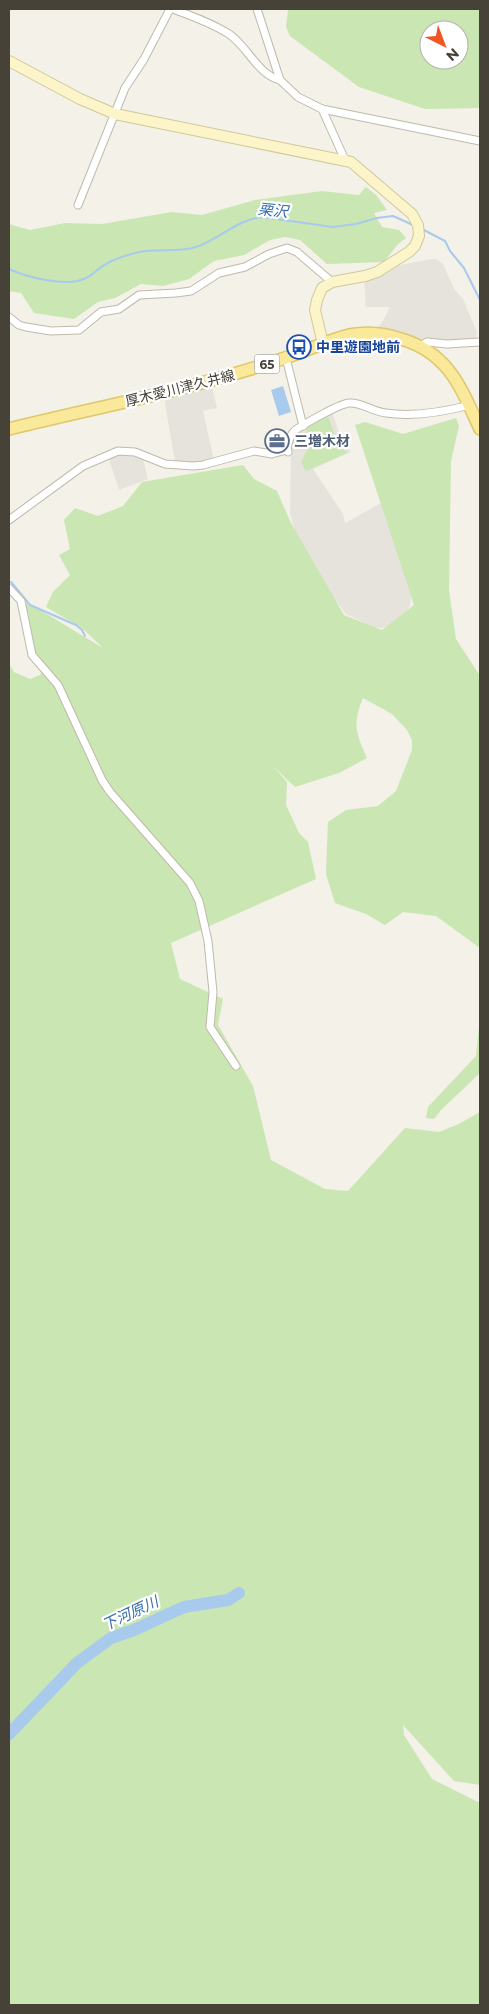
<svg xmlns="http://www.w3.org/2000/svg" width="489" height="2014" viewBox="0 0 489 2014" font-family="Montserrat,'Noto Sans JP',sans-serif">
	<style>
		.industrial { fill: #e6e3dd }
		.green { fill: #cae6b3; fill-rule: evenodd }
		.water { fill: #a8caed }
		.lines { fill: none; stroke-linecap: round; stroke-linejoin: round }
		.stream { stroke: #a8caed; stroke-width: 2 }
		.river { stroke: #a8caed; stroke-width: 12 }
		.street-casing { stroke: #bfbaab; stroke-width: 9 }
		.secondary-casing { stroke: #d1c89a; stroke-width: 12 }
		.primary-casing { stroke: #dfc76b; stroke-width: 14 }
		.street { stroke: #fff; stroke-width: 7 }
		.secondary { stroke: #fcf5ca; stroke-width: 10 }
		.primary { stroke: #fae89b; stroke-width: 11 }
		.labels { text-anchor: middle; dominant-baseline: central; stroke-width: 4.5; stroke-linejoin: round; paint-order: stroke }
		.shield { fill: #fff; stroke: #7e7b73; stroke-width: 1 }
		.shield-label { font-size: 12px; font-weight: bold; fill: #474237 }
		.transit-label { font-size: 14px; font-weight: bold; fill: #164399; stroke: #fff; text-anchor: start }
		.street-label { font-size: 14px; fill: #474237; stroke: #fff }
		.service-label { font-size: 14px; font-weight: bold; fill: #4e5e75; stroke: #fff; text-anchor: start }
		.water-label { font-size: 15px; font-style: italic; fill: #356fae; stroke: #fff }
	</style>
	<rect width="100%" height="100%" fill="#f3f1e8"/>
	<!-- industrial -->
	<g class="industrial">
		<polygon points="431,259 437,259 443,264 454,289 463,299 477,332 476,340 461,342 424,340 377,329 383,321 390,307 366,307 364,280 391,267"/>
		<polygon points="212,386 217,408 203,411 214,460 201,463 175,462 164,398"/>
		<polygon points="332,412 341,438 351,452 313,469 343,514 345,523 381,503 412,594 410,605 405,615 392,625 381,628 373,627 346,614 302,556 290,513 291,443 296,432"/>
		<polygon points="113,454 133,454 143,459 148,479 119,490 108,456"/>
	</g>
	<!-- green -->
	<g class="green">
		<path d="M288,9H480V108L425,109L359,87L290,36L286,27ZM429,30H459V60H429Z"/>
		<polygon points="366,187 377,196 387,210 374,213 382,227 399,230 406,238 398,244 384,262 327,264 300,240 285,237 270,240 244,255 214,261 189,279 163,286 141,284 115,298 98,302 74,319 34,313 21,293 9,291 9,224 30,230 65,223 102,224 172,212 202,215 255,200 322,191 359,195"/>
		<path d="M325,417L329,418L336,439L347,453L306,471L301,462C308,450 310,442 306,428Z"/>
		<path d="M456,418L459,426L451,461L449,590L456,639L480,676V948L436,916L403,912L385,925L366,914L335,903L326,874L328,822L346,810L378,806L396,791L412,750V740L407,730L392,714L363,698C352,724 356,734 367,758L339,773L295,787L274,767L287,782L286,805L299,833L308,842L316,879L171,943L180,979L223,999L218,1025L253,1086L271,1160L325,1189L348,1191L405,1128L439,1132L459,1124L480,1112V1785L454,1781L403,1725L404,1735L432,1779L480,1803V2005H9V664L14,672L30,679L40,675L45,666L33,648L29,630V616L24,601L30,606L40,610L103,648L82,628L46,607L53,592L70,575L59,555L70,549L64,520L75,508L98,516L123,506L142,482L243,465L254,479L277,491L290,521L344,615L382,630L414,605L355,425L365,422L403,434Z"/>
		<polygon points="480,1017 480,1073 441,1110 434,1119 426,1118 428,1107 476,1056"/>
	</g>
	<!-- water -->
	<polygon class="water" points="283,386 291,412 279,416 271,390"/>
	<g class="lines">
		<!-- stream -->
		<g class="stream">
			<polyline points="422,229 445,241 450,251 464,268 480,300"/>
			<path d="M9,269C26,277 65,287 84,279C92,276 98,268 106,264C116,258 127,255 139,252C157,248 177,253 196,247C220,239 236,220 262,217L333,227L356,224L377,218L393,216L413,225"/>
			<polyline points="11,582 30,605 76,625 82,630 85,636"/>
		</g>
		<!-- river -->
		<polyline class="river" points="9,1734 77,1663 111,1638 134,1630 184,1607 228,1600 239,1593"/>
		<!-- street casing -->
		<g class="street-casing">
			<g id="street">
				<path d="M173,9C192,16 212,23 229,34C248,47 258,75 280,80"/>
				<polyline points="257,9 280,80 298,97 322,109 345,160"/>
				<polyline points="322,109 480,141"/>
				<polyline points="78,205 125,88 144,59 170,9"/>
				<polyline points="9,317 19,325 26,327 51,331 79,330 101,312 119,309 139,295 176,293 191,291 219,273 245,267 269,254 287,248 297,252 332,282"/>
				<polyline points="421,346 427,342 447,344 480,342"/>
				<polyline points="286,358 303,426"/>
				<path d="M288,452C286,446 291,432 297,429C306,423 339,404 349,403C362,402 373,412 386,413C413,417 443,412 470,405"/>
				<polyline points="9,520 83,466 118,451 135,452 165,464 193,466 203,465 254,451 272,454 286,450"/>
				<polyline points="9,588 21,601 32,655 58,685 102,780 110,792 190,883 199,901 208,941 213,992 210,1027 236,1066"/>
			</g>
		</g>
		<!-- secondary casing -->
		<g class="secondary-casing">
			<polyline id="secondary" points="9,61 80,99 115,114 351,162 412,214 418,225 419,236 415,246 409,252 377,272 365,276 332,282 322,288 317,300 315,310 323,344"/>
		</g>
		<!-- primary casing -->
		<g class="primary-casing">
			<path id="primary" d="M9,429C81,411 155,397 227,376C251,369 275,362 299,353C315,347 332,339 349,335C366,332 384,333 401,339C449,353 461,388 480,429"/>
		</g>
		<!-- street -->
		<use href="#street" class="street"/>
		<!-- secondary -->
		<use href="#secondary" class="secondary"/>
		<!-- primary -->
		<use href="#primary" class="primary"/>
	</g>
	<!-- icons -->
	<defs>
		<g id="bus-ring" transform="scale(1.25)"><circle r="9.5" fill="#fff" stroke="#1a4fb4" stroke-width="1.5"/><path d="M-5-6H5V4H4V6H2V4H-2V6H-4V4H-5ZM-3.5-4V0h7V-4ZM-3.5 1.2v1.5H-2V1.2ZM2 1.2v1.5H3.5V1.2Z" fill="#1a4fb4"/></g>
		<g id="office-ring" transform="scale(1.25)"><circle r="9.5" fill="#fff" stroke="#5c6f8a" stroke-width="1.5"/><path d="M-6-3h4V-5.5h4V-3h4V5H-6ZM-1-4.5V-3h2v-1.5ZM-6 0V1H6V0Z" fill="#5c6f8a"/></g>
	</defs>
	<g fill-rule="evenodd">
		<use href="#bus-ring" x="299" y="347"/>
		<use href="#office-ring" x="277" y="441"/>
	</g>
	<g class="labels">
		<!-- shield labels -->
		<rect class="shield" x="254.5" y="354.5" width="25" height="19" rx="4"/>
		<g class="shield-label">
			<text x="267" y="364">65</text>
		</g>
		<!-- transit labels -->
		<g class="transit-label">
			<text x="316" y="347">中里遊園地前</text>
		</g>
		<!-- street labels -->
		<g class="street-label">
			<text transform="translate(180 388) rotate(-14)">厚木愛川津久井線</text>
		</g>
		<!-- service labels -->
		<g class="service-label">
			<text x="294" y="441">三増木材</text>
		</g>
		<!-- water labels -->
		<g class="water-label">
			<text transform="translate(273 210) rotate(6)">栗沢</text>
			<text transform="translate(130 1613) rotate(-25)">下河原川</text>
		</g>
	</g>
	<!-- border -->
	<rect width="489" height="2014" fill="none" stroke="#474237" stroke-width="20"/>
	<!-- north arrow -->
	<g transform="translate(444 45) rotate(138)"><circle r="24" fill="#ffffff" stroke="#b5b3af"/>
	<path d="M0-4L9 19L0 12L-9 19Z" fill="#f05522"/>
	<text y="-8" font-size="14" font-weight="bold" text-anchor="middle" fill="#474237">N</text>
	</g>
</svg>
